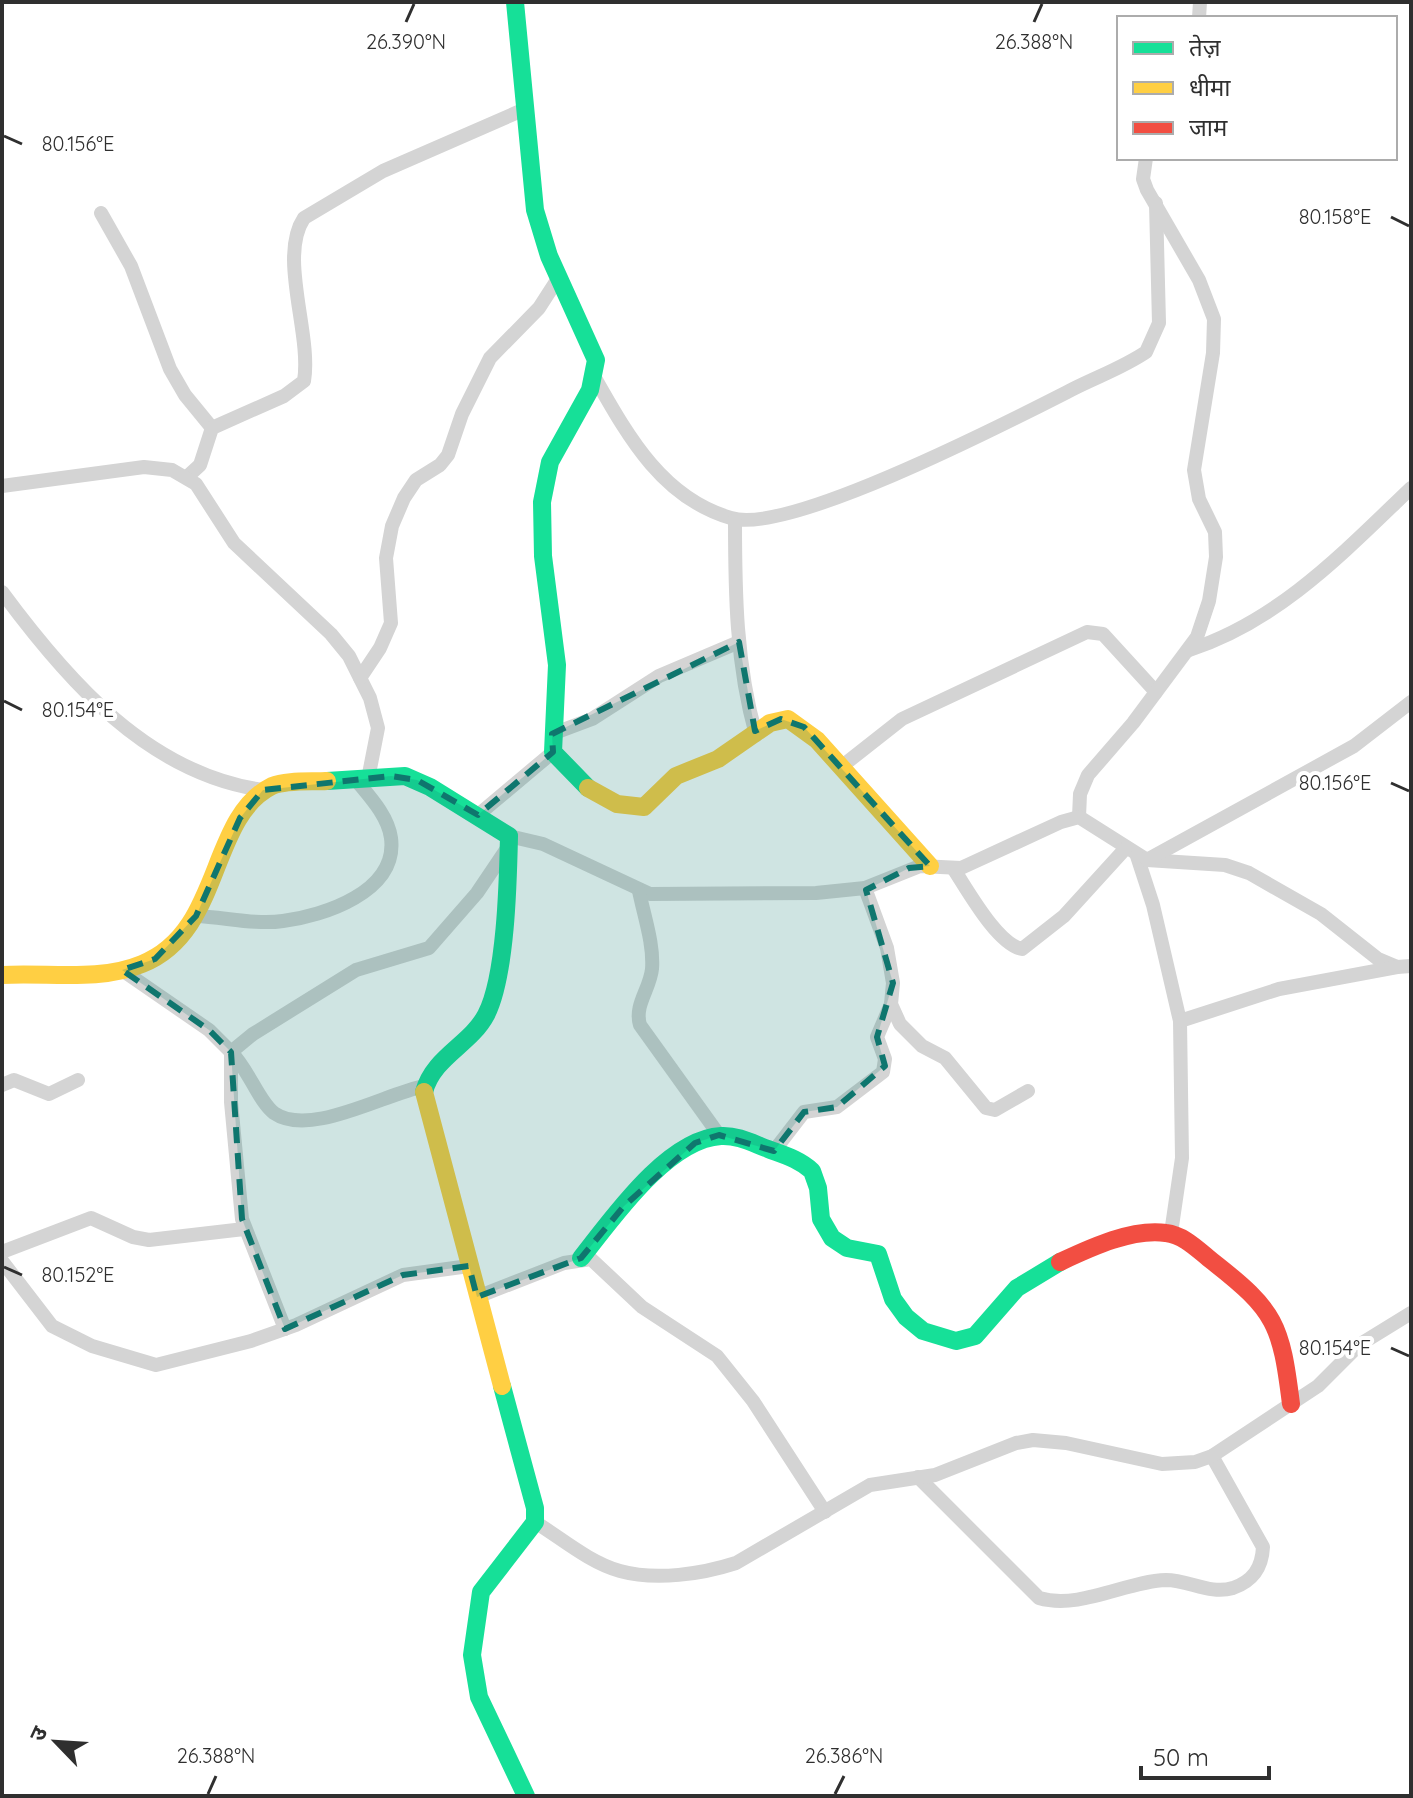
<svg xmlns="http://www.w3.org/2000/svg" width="1413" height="1798" viewBox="0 0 1413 1798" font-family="Quicksand,'Noto Sans Devanagari',sans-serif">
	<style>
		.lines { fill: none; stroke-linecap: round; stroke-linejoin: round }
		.street { stroke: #d4d4d4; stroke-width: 14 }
		.fast { stroke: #16e098; stroke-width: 18 }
		.slow { stroke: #ffcf43; stroke-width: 18 }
		.jam { stroke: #f24e42; stroke-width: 18 }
		.marked { fill: #0f766e; fill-opacity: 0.2; stroke: #0f766e; stroke-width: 6; stroke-dasharray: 16 10; stroke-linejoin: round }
		.ticks { fill: none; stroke: #2f2f2f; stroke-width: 3 }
		.ticks-label { font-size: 20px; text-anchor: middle; fill: #2f2f2f; stroke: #fff; stroke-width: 8; stroke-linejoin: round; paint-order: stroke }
	</style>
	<rect width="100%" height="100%" fill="#fff"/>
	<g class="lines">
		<!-- street -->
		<g class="street">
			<polyline points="1199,18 1200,2"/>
			<polyline points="101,213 131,266 170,369 185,395 212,428"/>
			<path d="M595,378C628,436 662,498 731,518C789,536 1016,418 1075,388C1099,376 1124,367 1146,352L1159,323L1156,203"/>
			<path d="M187,477L200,465L212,428L284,396L304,381C312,334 278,257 304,218L383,171L525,109"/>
			<polyline points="2,486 144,467 172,470 196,484 234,543 331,634 349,656 370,698 378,728 368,779"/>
			<path d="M735,520C735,593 736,664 756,735"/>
			<path d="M2,592C67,680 148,774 263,790"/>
			<path d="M1189,650C1279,621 1344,552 1411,488"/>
			<polyline points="360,678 380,648 391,623 386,558 392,526 404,498 416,480 440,465 448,455 462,414 490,358 539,308 559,277"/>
			<polyline points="552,734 592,719 659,676 739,642"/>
			<polyline points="841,767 902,719 1087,632 1103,634 1156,692"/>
			<polyline points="478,815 553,752"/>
			<polyline points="1079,817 1080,794 1088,775 1133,723 1197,637 1209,601 1216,557 1215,532 1199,499 1194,470 1213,353 1214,319 1199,280 1147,190 1143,179 1146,158"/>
			<polyline points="509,836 543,844 650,894 816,893 865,888 920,866 961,868 1061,822 1079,817 1147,860 1225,865 1249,873 1321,914 1378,959 1397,967 1411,966"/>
			<polyline points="1137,856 1153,905 1180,1021 1182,1158 1171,1233"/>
			<polyline points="1147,860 1354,746 1411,702"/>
			<path d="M953,868C967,889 997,944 1022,949L1064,916L1125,849"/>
			<polyline points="865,888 887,948 893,983 891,1004 900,1024 922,1046 945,1058 986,1108 995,1110 1028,1091"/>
			<path d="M639,891C644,916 654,944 652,969C650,989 634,1005 640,1025L719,1135"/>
			<path d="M196,916C224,917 255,925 283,921C323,916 398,892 391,838C388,816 370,797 356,780"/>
			<polyline points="122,970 209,1030 231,1052 231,1102 242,1219 285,1329"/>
			<polyline points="1180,1021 1279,989 1397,967"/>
			<polyline points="2,1085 14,1080 49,1094 78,1080"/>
			<path d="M425,1086C386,1093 310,1138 274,1113C259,1102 249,1070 231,1052L253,1034L356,970L429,948L477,893L508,847"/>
			<polyline points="774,1151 804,1112 837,1107 883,1072 885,1059 877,1037 891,1004"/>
			<polyline points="2,1252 91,1218 133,1237 149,1240 244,1229"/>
			<polyline points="2,1261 52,1326 92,1346 156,1365 251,1341 296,1325 403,1275 469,1266"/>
			<polyline points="477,1297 564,1263 591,1259 642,1307 717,1356 753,1401 825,1512"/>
			<path d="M918,1477L1039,1598C1080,1610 1127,1581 1166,1580C1189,1580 1210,1595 1233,1588C1253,1581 1262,1568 1263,1547L1212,1456"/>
			<path d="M535,1522C561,1538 590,1563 620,1571C656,1581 702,1574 736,1563L870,1485L935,1475L1016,1443L1033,1440L1066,1443L1162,1464L1195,1462L1212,1456L1318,1386L1359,1345L1411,1313"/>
		</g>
		<!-- fast -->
		<g class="fast">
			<polyline points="515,2 535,210 549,256 596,360 590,390 550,462 542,502 543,556 557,665 553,752 588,788"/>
			<path d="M327,781L405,776L430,787L509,836C508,881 506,977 486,1015C470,1045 433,1057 424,1092"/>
			<path d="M581,1258C612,1219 667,1139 721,1136C738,1135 754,1144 768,1149C784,1155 799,1159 812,1171L818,1188L821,1219L832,1238L847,1248L878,1254L893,1299L906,1317L923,1331L956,1341L975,1336L1017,1288L1060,1262"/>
			<polyline points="502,1386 535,1508 535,1522 481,1592 472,1655 479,1697 526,1796"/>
		</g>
		<!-- slow -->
		<g class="slow">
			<polyline points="588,788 617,804 644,807 676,776 718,759 770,723 788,719 817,740 930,866"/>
			<path d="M2,975C47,972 99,982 142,964C223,932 208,818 272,786C286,780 311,782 327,781"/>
			<polyline points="424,1092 502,1386"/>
		</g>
		<!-- jam -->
		<path class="jam" d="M1060,1262C1090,1248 1132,1228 1166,1233C1184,1235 1198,1250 1212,1261C1276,1311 1281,1324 1291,1404"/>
	</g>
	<!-- marked area -->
	<path class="marked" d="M739,642L755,731L781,719L804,727L930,866L909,868L866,890L893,983L877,1037L885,1066L837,1107L804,1112L774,1151L719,1135L695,1143L624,1206L581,1258L477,1297L469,1266L403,1275L285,1329L242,1219L231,1052L209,1030L122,970L155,959L196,916L240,818L263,790L391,776L417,780L478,815L553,752L552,734Z"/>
	<!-- ticks -->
	<path class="ticks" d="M406,22L414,4M1034,22L1042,4M4,136L22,144M1391,217L1409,226M4,701L22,710M1391,783L1409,791M4,1267L22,1275M1391,1348L1409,1356M208,1794L216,1776M835,1794L844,1776"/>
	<g class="ticks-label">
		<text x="406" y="49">26.390°N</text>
		<text x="1034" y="49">26.388°N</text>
		<text x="78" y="151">80.156°E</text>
		<text x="1335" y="224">80.158°E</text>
		<text x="78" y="717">80.154°E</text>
		<text x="1335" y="790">80.156°E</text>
		<text x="78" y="1282">80.152°E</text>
		<text x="1335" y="1355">80.154°E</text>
		<text x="216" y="1763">26.388°N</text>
		<text x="844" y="1763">26.386°N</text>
	</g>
	<!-- border -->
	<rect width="1413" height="1798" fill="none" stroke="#2f2f2f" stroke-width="8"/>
	<!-- legend -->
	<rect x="1117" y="16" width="280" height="144" fill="#ffffff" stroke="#acacac" stroke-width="2"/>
	<rect x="1133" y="42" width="40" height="12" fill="#16e098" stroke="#acacac" stroke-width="2"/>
	<text x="1189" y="56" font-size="24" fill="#2f2f2f">तेज़</text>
	<rect x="1133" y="82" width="40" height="12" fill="#ffcf43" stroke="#acacac" stroke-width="2"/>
	<text x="1189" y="96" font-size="24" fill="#2f2f2f">धीमा</text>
	<rect x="1133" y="122" width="40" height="12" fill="#f24e42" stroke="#acacac" stroke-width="2"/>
	<text x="1189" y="136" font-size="24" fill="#2f2f2f">जाम</text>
	<!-- north arrow -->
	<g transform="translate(56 1742) rotate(295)" stroke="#ffffff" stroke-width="6" paint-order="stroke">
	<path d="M0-6L14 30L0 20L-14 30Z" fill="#2f2f2f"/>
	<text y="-12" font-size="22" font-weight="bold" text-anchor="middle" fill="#2f2f2f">उ</text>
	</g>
	<!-- scale -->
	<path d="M1141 1766v12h128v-12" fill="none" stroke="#2f2f2f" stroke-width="4"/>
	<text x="1153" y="1766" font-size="24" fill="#2f2f2f" stroke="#ffffff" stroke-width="6" paint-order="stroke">50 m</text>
</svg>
